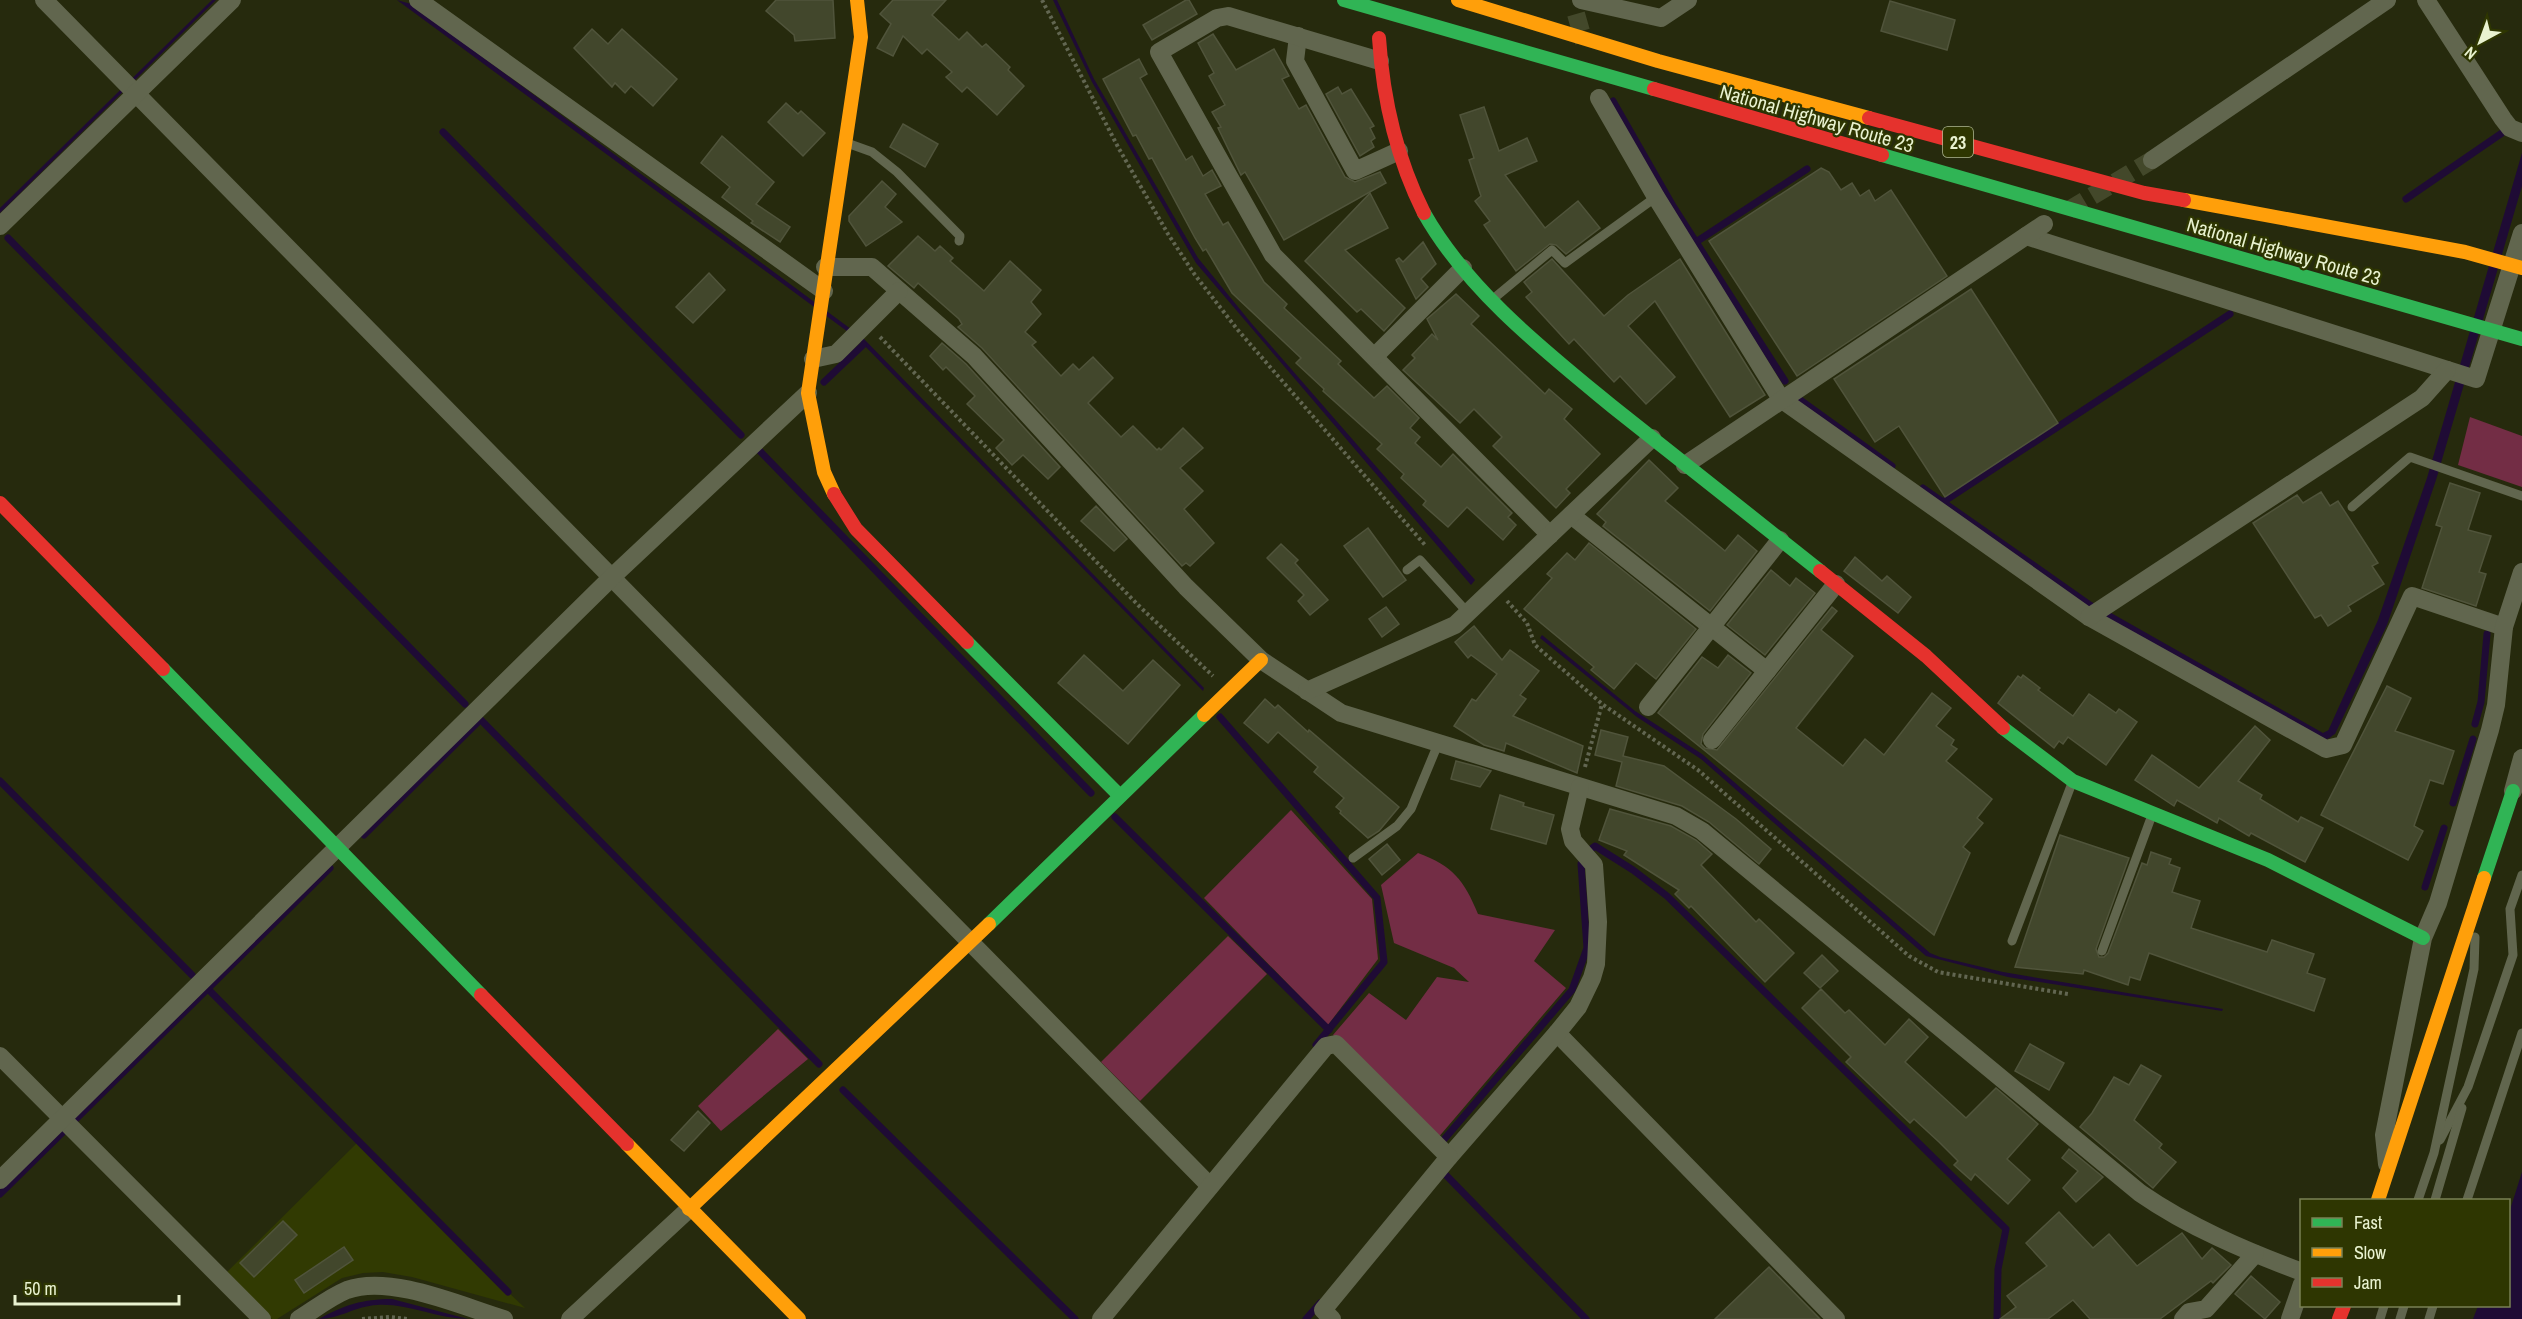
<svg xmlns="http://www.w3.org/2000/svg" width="2522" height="1319" viewBox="0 0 2522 1319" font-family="'Archivo Narrow',sans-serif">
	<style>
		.built { fill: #313a02 }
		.green { fill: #732d45 }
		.water { fill: #1f0b35 }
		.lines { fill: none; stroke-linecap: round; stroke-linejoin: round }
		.stream { stroke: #1f0b35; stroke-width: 7 }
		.building { fill: #42472c; stroke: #50543b; stroke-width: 1.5 }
		.street-tunnel { stroke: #43482a; stroke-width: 18; stroke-dasharray: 18 9; stroke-linecap: butt }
		.path { stroke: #626651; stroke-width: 4; stroke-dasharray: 3 3; stroke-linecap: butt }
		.lane { stroke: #61664e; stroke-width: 9 }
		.street { stroke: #61664e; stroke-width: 18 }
		.fast { stroke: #30b455; stroke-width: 14 }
		.slow { stroke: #ff9f0a; stroke-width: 14 }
		.jam { stroke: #e5322d; stroke-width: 14 }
		.labels { text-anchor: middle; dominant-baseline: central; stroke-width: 4.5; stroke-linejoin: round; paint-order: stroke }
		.shield { fill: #2e3601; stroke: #b1ba92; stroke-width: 1.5 }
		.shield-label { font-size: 18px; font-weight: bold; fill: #e9f2d0 }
		.street-label { font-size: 20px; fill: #e9f2d0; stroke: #2e3601 }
	</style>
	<rect width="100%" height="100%" fill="#262a0d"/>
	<!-- built -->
	<polygon class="built" points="359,1141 508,1292 525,1308 412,1277 383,1272 363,1273 342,1278 277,1319 272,1319 226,1273"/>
	<!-- green -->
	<g class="green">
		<polygon points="2470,417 2522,436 2522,487 2458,465"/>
		<polygon points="1291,810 1372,899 1378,959 1328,1025 1204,898"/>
		<path d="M1418,853C1453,866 1464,880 1478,914L1555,930L1534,961L1566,988L1437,1139L1333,1035L1369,993L1406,1020L1437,977L1469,982L1454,968L1394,943L1381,885Z"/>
		<polygon points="1228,936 1267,974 1140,1101 1101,1062"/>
		<polygon points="778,1029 808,1059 721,1131 698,1106"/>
	</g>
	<!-- water -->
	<g class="water">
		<polygon points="212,0 216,0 0,213 0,208"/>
		<polygon points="397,0 411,4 863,338 1204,688 1203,691 859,340"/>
		<polygon points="1053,0 1057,0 1094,79 1198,258 1252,324 1475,580 1471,585 1196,263 1092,82"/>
		<polygon points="2522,153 2522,186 2436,480 2387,625 2335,734 2326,739 2321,735 2328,731 2378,620 2427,478"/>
		<polygon points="1542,635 1635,711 1702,754 1930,953 1940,957 2003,972 2223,1009 2222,1011 2008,977 1926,956 1701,759 1637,717 1540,638"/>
		<polygon points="2522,1172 2522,1319 2473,1319 2478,1306 2508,1306 2509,1213"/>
		<path d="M392,1299L468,1319C437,1319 408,1303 377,1305C356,1306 339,1319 319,1319C344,1305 363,1299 392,1299Z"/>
	</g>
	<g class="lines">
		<!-- stream -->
		<g class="stream">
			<polyline points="1613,101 1673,206 1785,381"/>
			<polyline points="443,132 741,435"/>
			<polyline points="2406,199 2502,133"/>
			<polyline points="8,238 465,704"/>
			<polyline points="1696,242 1807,169"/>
			<polyline points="824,382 863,345"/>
			<polyline points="1799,399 1892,466"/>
			<polyline points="756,447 1091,793"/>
			<polyline points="1923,488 2090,605 2323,737 2329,734"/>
			<polyline points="1943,502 2230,314"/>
			<polyline points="1220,717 1377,898 1384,962 1316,1045"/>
			<polyline points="480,719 819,1064"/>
			<polyline points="2475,724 2481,702 2487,634"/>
			<polyline points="0,781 192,975"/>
			<polyline points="2453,803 2473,739"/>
			<polyline points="1115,817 1329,1030"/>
			<polyline points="364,835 477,723"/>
			<polyline points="1590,850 1595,846 1633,870 1667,896 2006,1229 1998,1269 1997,1319"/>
			<polyline points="2425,887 2444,828"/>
			<polyline points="208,989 508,1292"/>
			<polyline points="843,1090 1075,1319"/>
			<polyline points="76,1119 330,868"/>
			<polyline points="1441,1143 1572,990 1587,948 1581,864"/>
			<polyline points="1443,1172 1586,1319"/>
			<polyline points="0,1194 62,1133"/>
			<polyline points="1306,1319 1320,1303"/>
		</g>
	</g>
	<!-- building -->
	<g class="building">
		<polygon points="776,0 833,0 835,38 795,41 794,35 766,11"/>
		<polygon points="893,0 946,0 932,15 959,40 967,32 982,47 986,44 1010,67 1008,70 1024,86 997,115 967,87 962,92 946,77 952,72 927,49 922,54 903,36 893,56 877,48 891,24 880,14"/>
		<polygon points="1186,0 1189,0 1197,14 1152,40 1143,25"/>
		<polygon points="1890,1 1955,20 1947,50 1881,31"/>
		<polygon points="592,29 608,44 622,29 677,79 653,106 631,86 625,93 615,83 612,87 574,48"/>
		<polygon points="1213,34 1236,70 1274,49 1289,76 1282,79 1299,109 1306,105 1345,177 1355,182 1380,172 1386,183 1284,240 1245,172 1241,175 1218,128 1221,127 1212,112 1225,105 1209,76 1214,73 1198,43"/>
		<polygon points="1139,59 1147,74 1140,78 1186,160 1192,156 1203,176 1212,170 1221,186 1205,194 1223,225 1228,222 1264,282 1287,304 1284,308 1341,361 1338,364 1374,398 1387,386 1419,418 1410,428 1420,437 1415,443 1441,467 1453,454 1512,513 1508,517 1516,525 1503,540 1467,507 1448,527 1423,505 1426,501 1401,478 1404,474 1377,449 1382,444 1323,391 1324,389 1296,363 1301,358 1232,293 1206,249 1203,251 1195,238 1152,158 1149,159 1136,135 1133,136 1103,79"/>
		<polygon points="1338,87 1342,94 1351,89 1374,126 1370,128 1375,138 1371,141 1374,147 1360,156 1326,94"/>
		<polygon points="786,103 798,114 801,111 825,133 803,156 768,122"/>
		<polygon points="1484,107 1499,151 1527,138 1537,161 1505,175 1545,228 1578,201 1600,228 1566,254 1556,245 1550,244 1516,271 1484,225 1490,221 1475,201 1481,196 1469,160 1474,158 1460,115"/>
		<polygon points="903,124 938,144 925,167 890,147"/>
		<polygon points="722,136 774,182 756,204 790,227 780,242 751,223 753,221 722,197 730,187 701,163"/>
		<polygon points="1821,168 1829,172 1841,190 1852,183 1860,196 1869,190 1875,201 1891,190 1947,276 1797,376 1709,241"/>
		<polygon points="882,181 896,194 885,207 902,222 866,246 849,221 849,216"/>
		<polygon points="1370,193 1388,228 1345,250 1405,308 1384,331 1361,309 1357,312 1305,261"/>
		<polygon points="918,236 935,251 940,246 953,258 950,261 984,291 1010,261 1041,290 1031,302 1041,314 1025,332 1036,342 1032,345 1061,376 1073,364 1079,370 1093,357 1113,378 1088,403 1121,437 1133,426 1157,450 1159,448 1161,450 1183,428 1203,448 1180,468 1203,491 1184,509 1214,543 1190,566 1186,563 1182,566 982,348 958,327 962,324 959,319 918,283 914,288 888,266"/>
		<polygon points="1423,242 1436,264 1421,279 1428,287 1416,299 1396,260 1399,258 1403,262"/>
		<polygon points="1552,259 1604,316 1628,295 1680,259 1765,395 1730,417 1655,301 1628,326 1675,377 1646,404 1620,376 1614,382 1574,339 1569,344 1526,297 1532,292 1524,282"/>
		<polygon points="709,273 725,290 693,323 676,307"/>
		<polygon points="1971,289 2058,423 1945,497 1899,426 1875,442 1834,379"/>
		<polygon points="1456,294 1479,316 1471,324 1545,394 1549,389 1572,409 1564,419 1600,454 1566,489 1570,493 1556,508 1493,446 1502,437 1474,409 1460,423 1403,370 1415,358 1412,355 1432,334 1438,340 1427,319"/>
		<polygon points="942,343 966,364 1060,467 1048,479 1023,455 1012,465 996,448 1004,440 967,404 975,396 946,367 943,370 930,356"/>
		<polygon points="1649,460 1678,488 1665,501 1725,551 1738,535 1757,551 1710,611 1603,526 1606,522 1597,514"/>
		<polygon points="2450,483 2480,493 2468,530 2491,536 2479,572 2486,574 2476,606 2422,588 2442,527 2436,525"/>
		<polygon points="2321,492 2330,506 2338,501 2378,563 2372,566 2384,584 2348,606 2351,611 2328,626 2321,615 2315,618 2253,523 2297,495 2303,503"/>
		<polygon points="1096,506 1127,539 1114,551 1081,521"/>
		<polygon points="1368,528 1406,580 1383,597 1344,546"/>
		<polygon points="1589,543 1696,629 1656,679 1636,663 1614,689 1591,670 1594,667 1524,609 1552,578 1547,574 1567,553 1575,560"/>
		<polygon points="1281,544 1298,560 1295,563 1328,600 1310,615 1298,601 1304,595 1267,558"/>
		<polygon points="1855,557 1882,581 1887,576 1911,597 1898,613 1844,571"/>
		<polygon points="1771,570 1790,586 1796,578 1815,593 1765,655 1727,625"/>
		<polygon points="1386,607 1399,624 1382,637 1369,619"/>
		<polygon points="1832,607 1837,611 1821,630 1853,656 1796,728 1843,766 1865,739 1884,755 1932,693 1951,708 1936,726 1954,740 1951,745 1957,749 1946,761 1992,799 1977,818 1983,823 1963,847 1970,853 1934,935 1658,713 1702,657 1718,668 1728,655 1751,673 1703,734 1701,744 1705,748 1717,750"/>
		<polygon points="1474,626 1502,660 1510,650 1539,671 1520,695 1526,699 1513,716 1583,746 1577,773 1506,743 1504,751 1484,745 1454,726 1472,699 1476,701 1497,674 1471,655 1468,658 1455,642"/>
		<polygon points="1084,655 1123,691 1153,660 1180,685 1128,744 1058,683"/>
		<polygon points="2023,675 2040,688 2038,690 2073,716 2089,694 2116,713 2119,709 2137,722 2106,765 2068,737 2063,744 2059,741 2054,748 1998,703 2018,676 2021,678"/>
		<polygon points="2387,686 2411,698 2395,731 2454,751 2443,784 2430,780 2414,826 2423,831 2408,860 2321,815"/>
		<polygon points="1265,699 1275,708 1278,705 1308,732 1309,730 1399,807 1379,831 1368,838 1340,813 1341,811 1336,807 1344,798 1314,772 1318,767 1278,732 1268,743 1244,723"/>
		<polygon points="2255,726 2270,740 2238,781 2262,795 2260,799 2298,822 2301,817 2323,828 2305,862 2251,833 2249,836 2219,818 2217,823 2177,800 2174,806 2135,780 2152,755 2199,788"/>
		<polygon points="1601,730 1628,737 1623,756 1664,766 1736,819 1771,849 1759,864 1709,822 1682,806 1616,786 1622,762 1595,755"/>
		<polygon points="1456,761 1479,767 1491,771 1480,787 1451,779"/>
		<polygon points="1500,795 1524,803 1523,806 1554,815 1546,844 1491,829"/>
		<polygon points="1610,809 1671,826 1696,840 1712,854 1701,865 1756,922 1759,919 1794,953 1765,982 1691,906 1689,908 1675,894 1679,890 1624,855 1627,851 1599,840"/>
		<polygon points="2060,835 2129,858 2096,949 2099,957 2104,957 2108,953 2142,863 2147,865 2151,852 2171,859 2169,864 2180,868 2172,892 2200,901 2191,928 2267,952 2272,940 2314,954 2307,973 2325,979 2314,1011 2149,953 2140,980 2130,977 2128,985 2084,970 2083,974 2015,967"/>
		<polygon points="1387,844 1400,860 1382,875 1369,859"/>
		<polygon points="1822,955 1838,971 1820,988 1804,973"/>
		<polygon points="1821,989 1845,1013 1849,1010 1885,1045 1909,1019 1928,1037 1905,1062 1966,1118 1996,1088 2038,1124 2007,1159 2030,1180 2008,1204 1975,1174 1971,1180 1954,1165 1958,1161 1939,1142 1914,1119 1910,1123 1846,1062 1851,1057 1802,1008"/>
		<polygon points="2030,1044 2064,1063 2049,1090 2015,1071"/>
		<polygon points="2141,1065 2161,1076 2134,1120 2162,1144 2159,1148 2176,1162 2153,1188 2080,1127 2092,1113 2114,1077 2129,1085"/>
		<polygon points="698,1111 710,1123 684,1151 671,1140"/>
		<polygon points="2069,1149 2103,1177 2076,1202 2063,1188 2078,1171 2062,1158"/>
		<polygon points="2059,1212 2093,1248 2109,1234 2137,1266 2182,1233 2202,1259 2212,1248 2231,1265 2213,1283 2211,1281 2160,1319 2090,1319 2073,1300 2048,1319 2000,1319 2016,1307 2007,1296 2047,1266 2026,1243"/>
		<polygon points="283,1221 297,1235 254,1277 240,1263"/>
		<polygon points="344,1247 353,1260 304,1293 295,1280"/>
		<polygon points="1769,1267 1820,1319 1715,1319"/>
		<polygon points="2251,1276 2280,1302 2265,1319 2235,1294"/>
	</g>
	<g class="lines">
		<!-- street-tunnel -->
		<g class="street-tunnel">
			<polyline points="1576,14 1584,42"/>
			<polyline points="2069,210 2152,160"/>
		</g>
		<!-- path -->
		<g class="path">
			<polyline points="1042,0 1118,147 1168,234 1195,275 1237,329 1425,545"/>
			<polyline points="880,337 1138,605 1213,676"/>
			<polyline points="1507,601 1527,623 1535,645 1602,704 1698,770 1909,956 1938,972 2068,994"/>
			<polyline points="1585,767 1602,704"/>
			<polyline points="362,1319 390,1317 408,1319"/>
		</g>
		<!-- lane -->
		<g class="lane">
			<polyline points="847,143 872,152 897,172 960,236 959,241"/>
			<polyline points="1493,299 1552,250 1565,263 1656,197"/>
			<polyline points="2352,507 2410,457 2522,496"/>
			<polyline points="1407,570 1420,560 1468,613"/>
			<polyline points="1353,858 1397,826 1411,809 1438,744"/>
			<polyline points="2012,941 2072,783"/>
			<polyline points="2102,951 2152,815"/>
			<polyline points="2440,1140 2468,1087 2513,955 2510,909 2522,875"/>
			<polyline points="2418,1200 2434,1153 2474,969 2475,937"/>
			<polyline points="2435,1200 2462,1108"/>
			<polyline points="2467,1200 2522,1033"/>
			<polyline points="2380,1319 2384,1306"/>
			<polyline points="2400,1319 2404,1306"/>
			<polyline points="2429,1319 2433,1306"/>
		</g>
		<!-- street -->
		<g class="street">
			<polyline points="44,0 1210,1186"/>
			<polyline points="418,0 824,291"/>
			<polyline points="1581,0 1661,18 1688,0"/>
			<polyline points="2426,0 2503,119 2510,128 2522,133"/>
			<polyline points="1298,36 1295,61 1355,171 1399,151"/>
			<polyline points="1380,61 1228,16 1217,18 1159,52 1273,255 1550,535"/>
			<polyline points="1599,98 1656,197 1781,399 2089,617 2326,749 2343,745 2412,596 2504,627"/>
			<polyline points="2152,160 2387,0"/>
			<polyline points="0,226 232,0"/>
			<polyline points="2026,236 2476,379 2522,233"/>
			<path d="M825,267H872L974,356L1186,587L1261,660L1341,713L1676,816L1702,831L2140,1193C2189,1227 2246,1251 2302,1272"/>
			<polyline points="1375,356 1463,268"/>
			<polyline points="813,359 836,354 899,291"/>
			<polyline points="1685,465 2044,224"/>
			<polyline points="1571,515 1767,671"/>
			<polyline points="2089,617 2422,398 2447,370"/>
			<polyline points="1307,691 1455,625 1652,438"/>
			<polyline points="1648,707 1780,540"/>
			<polyline points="1712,740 1836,584"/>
			<polyline points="2513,791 2522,758"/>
			<polyline points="1557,1033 1836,1319"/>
			<polyline points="0,1056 262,1319"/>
			<polyline points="1449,1157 1557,1033 1578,1007 1592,978 1596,964 1598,922 1594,865 1573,841 1570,829 1580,787"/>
			<polyline points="2387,1164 2384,1135 2423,938 2438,903 2490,730 2496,705 2504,627 2522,572"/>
			<polyline points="0,1180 612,577 808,393"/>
			<path d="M299,1319C315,1309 330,1297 347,1290C390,1274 461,1306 504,1319"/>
			<polyline points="570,1319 689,1209"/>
			<polyline points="1101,1319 1326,1046 1336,1044 1449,1157 1323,1310 1332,1319"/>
			<polyline points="2183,1319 2189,1312 2206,1309 2255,1254"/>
			<polyline points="2290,1319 2302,1284"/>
		</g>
		<!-- fast -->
		<g class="fast">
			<polyline points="1344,0 1654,89"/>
			<polyline points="1882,155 2522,339"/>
			<path d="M1424,213C1468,291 1545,351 1613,407C1682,462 1751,516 1820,571"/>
			<polyline points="967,642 1119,795"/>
			<polyline points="163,669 481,995"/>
			<polyline points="2003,728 2073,781 2268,860 2423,938"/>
			<polyline points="2484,878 2513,791"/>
			<polyline points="989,924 1204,715"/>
		</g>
		<!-- slow -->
		<g class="slow">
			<polyline points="1458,0 1658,61 1869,118"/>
			<polyline points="2184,200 2465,252 2522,268"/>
			<polyline points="834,494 824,472 808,393 861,37 857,0"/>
			<polyline points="1204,715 1261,660"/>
			<polyline points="627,1144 799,1319"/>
			<polyline points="2378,1200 2484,878"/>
			<polyline points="689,1209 989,924"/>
		</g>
		<!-- jam -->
		<g class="jam">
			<path d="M1379,38C1383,100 1396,157 1424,213"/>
			<polyline points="1654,89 1882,155"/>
			<polyline points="1869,118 2144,193 2184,200"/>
			<polyline points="834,494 856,529 967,642"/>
			<polyline points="0,503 163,669"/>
			<polyline points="1820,571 1926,656 2003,728"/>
			<polyline points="481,995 627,1144"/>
			<polyline points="2339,1319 2344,1306"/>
		</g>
	</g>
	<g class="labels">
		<!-- shield labels -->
		<rect class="shield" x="1943" y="127" width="30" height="30" rx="4.5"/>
		<g class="shield-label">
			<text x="1958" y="142">23</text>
		</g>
		<!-- street labels -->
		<g class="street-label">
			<text transform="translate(1817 118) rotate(16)">National Highway Route 23</text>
			<text transform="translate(2284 251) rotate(16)">National Highway Route 23</text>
		</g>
	</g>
	<!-- legend -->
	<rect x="2300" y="1199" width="210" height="108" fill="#2e3601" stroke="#798154" stroke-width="1.5"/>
	<rect x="2312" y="1218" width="30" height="9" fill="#30b455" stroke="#798154" stroke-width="1.5"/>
	<text x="2354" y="1229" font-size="18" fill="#e9f2d0">Fast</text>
	<rect x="2312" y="1248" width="30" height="9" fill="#ff9f0a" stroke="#798154" stroke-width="1.5"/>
	<text x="2354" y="1259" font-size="18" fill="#e9f2d0">Slow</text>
	<rect x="2312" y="1278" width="30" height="9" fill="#e5322d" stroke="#798154" stroke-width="1.5"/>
	<text x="2354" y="1289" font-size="18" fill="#e9f2d0">Jam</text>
	<!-- north arrow -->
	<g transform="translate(2480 42) rotate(221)" stroke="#2e3601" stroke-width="4.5" paint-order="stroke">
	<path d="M0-4.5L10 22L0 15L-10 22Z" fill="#e9f2d0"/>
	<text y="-9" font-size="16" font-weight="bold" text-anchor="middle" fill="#e9f2d0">N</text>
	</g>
	<!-- scale -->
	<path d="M15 1295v9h164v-9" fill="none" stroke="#e9f2d0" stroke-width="3"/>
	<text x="24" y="1295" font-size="18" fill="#e9f2d0" stroke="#2e3601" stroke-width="4.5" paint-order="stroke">50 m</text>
</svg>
